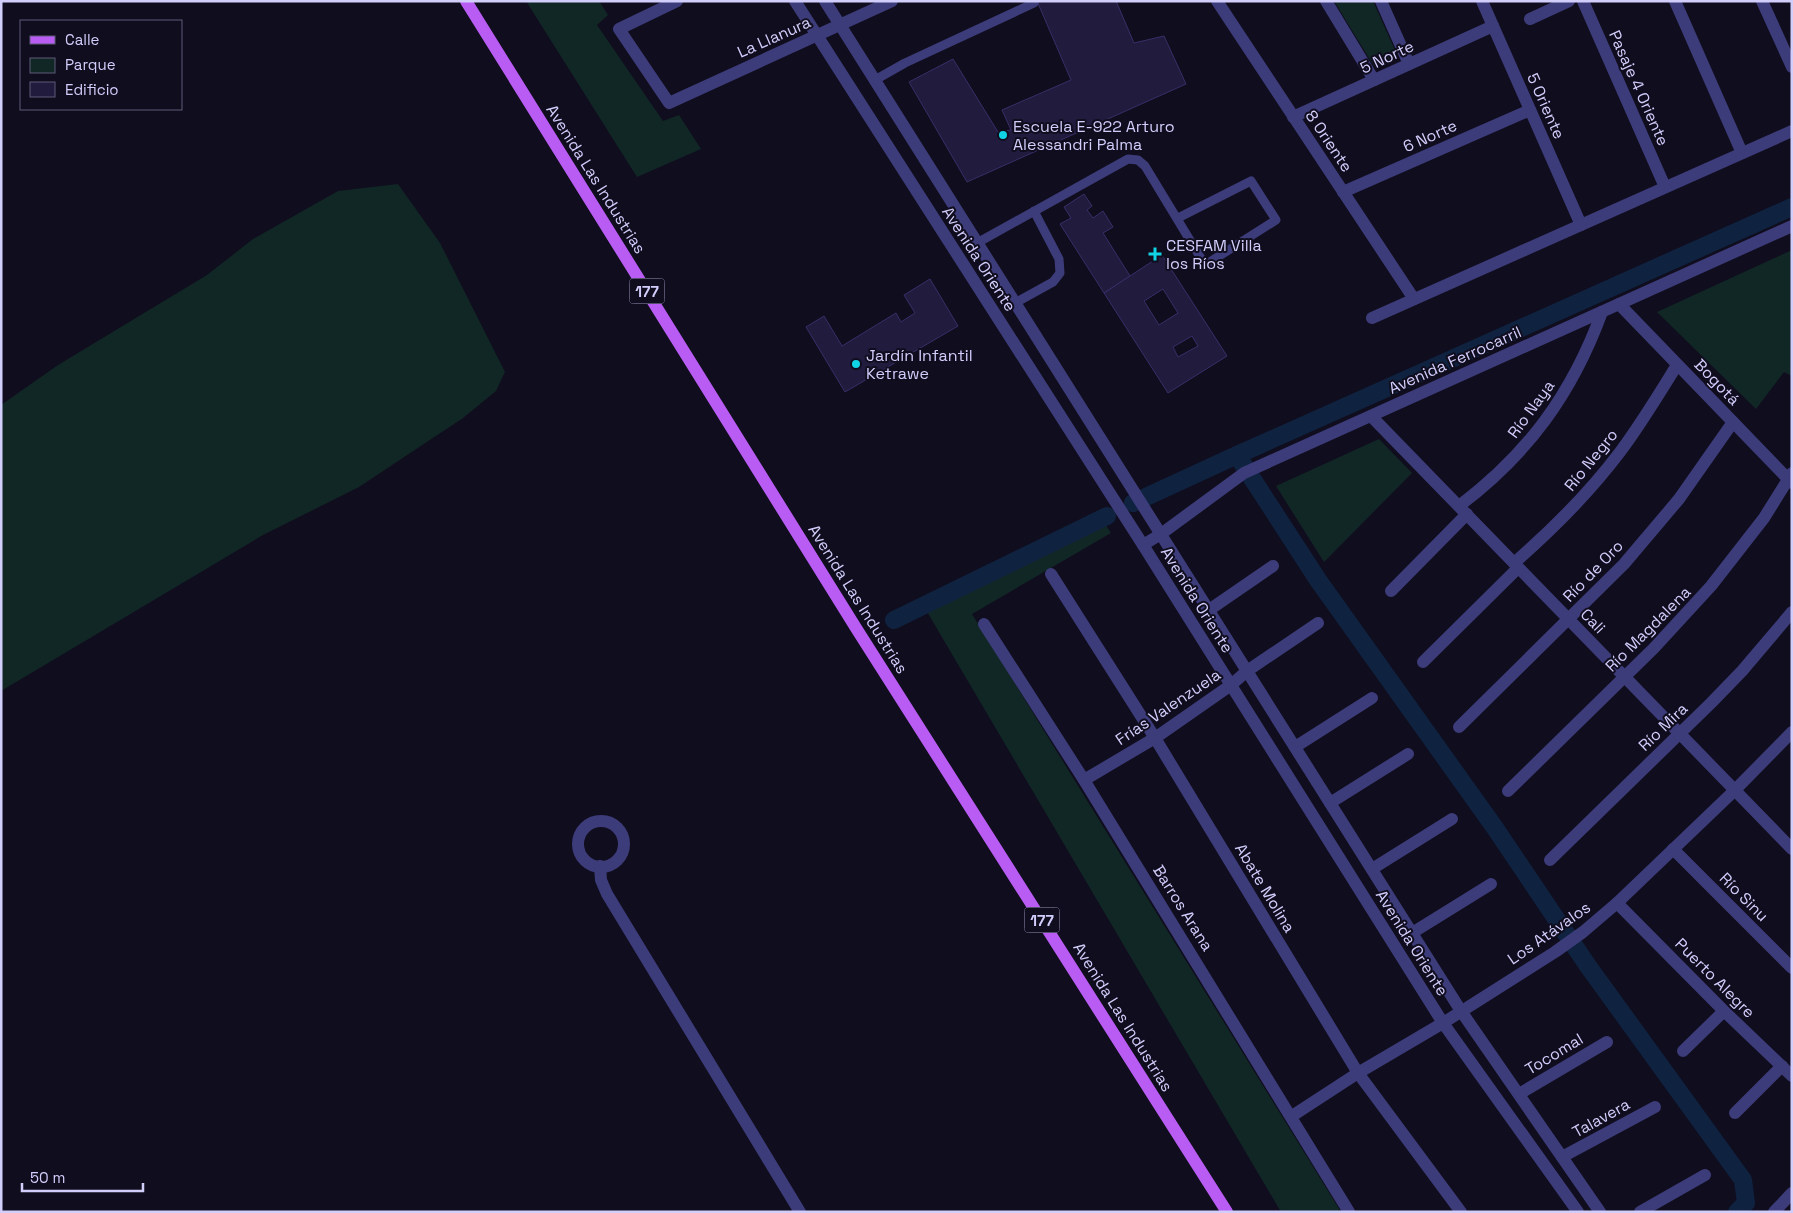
<svg xmlns="http://www.w3.org/2000/svg" width="1793" height="1213" viewBox="0 0 1793 1213" font-family="'Space Grotesk',sans-serif">
	<style>
		.green { fill: #112726 }
		.lines { fill: none; stroke-linecap: round; stroke-linejoin: round }
		.canal { stroke: #0f2340; stroke-width: 18 }
		.building { fill: #211b3d; stroke: #392e68; fill-rule: evenodd }
		.service { stroke: #3d3c7a; stroke-width: 9 }
		.minor { stroke: #3d3c7a; stroke-width: 12 }
		.tertiary { stroke: #3d3c7a; stroke-width: 12 }
		.primary { stroke: #b95cf4; stroke-width: 12 }
		.poi-dot { fill: #10d4e5; stroke: #100d1e; stroke-width: 2 }
		.labels { text-anchor: middle; dominant-baseline: central; stroke-width: 4; stroke-linejoin: round; paint-order: stroke }
		.shield { fill: #100d1e; stroke: #9894b9; stroke-width: 1 }
		.shield-label { font-size: 15px; font-weight: bold; fill: #d2cefc }
		.street-label { font-size: 16px; fill: #d2cefc; stroke: #100d1e }
		.poi-label { font-size: 16px; fill: #d2cefc; stroke: #100d1e; text-anchor: start }
	</style>
	<rect width="100%" height="100%" fill="#100d1e"/>
	<!-- green -->
	<g class="green">
		<polygon points="526,1 599,1 608,15 597,25 663,121 679,115 701,149 637,177"/>
		<polygon points="1334,1 1373,1 1398,57 1375,68"/>
		<polygon points="398,184 440,243 505,372 496,391 463,418 359,487 263,535 1,691 1,405 58,365 207,275 253,239 338,191"/>
		<polygon points="1792,250 1792,376 1784,372 1756,409 1657,312"/>
		<polygon points="1379,439 1412,473 1324,562 1276,486"/>
		<polygon points="1102,519 1111,533 972,614 1341,1212 1281,1212 923,605"/>
	</g>
	<g class="lines">
		<!-- canal -->
		<g class="canal">
			<polyline points="1237,455 1318,580 1495,828 1588,966 1743,1180 1746,1203 1737,1212"/>
			<polyline points="1133,503 1237,455 1792,207"/>
			<polyline points="894,620 1107,516"/>
		</g>
	</g>
	<!-- building -->
	<g class="building">
		<polygon points="1037,1 1116,1 1134,43 1164,36 1186,84 967,182 909,82 953,59 998,132 1011,130 1002,110 1071,80"/>
		<polygon points="1084,194 1092,206 1087,210 1093,218 1103,211 1113,227 1103,233 1130,276 1104,293 1060,224 1071,218 1064,207"/>
		<path d="M1162,255L1227,356L1168,393L1104,293ZM1163,289L1178,313L1159,325L1144,301ZM1192,336L1198,346L1178,357L1173,347Z"/>
		<polygon points="930,279 958,326 845,392 806,327 824,316 842,346 896,313 901,322 915,313 904,295"/>
	</g>
	<g class="lines">
		<!-- service -->
		<g class="service">
			<polyline points="875,80 905,63 1034,3"/>
			<polyline points="977,243 1128,159 1138,160 1145,166 1205,265 1276,220 1251,181 1178,218"/>
			<polyline points="1015,303 1053,282 1060,273 1059,259 1034,211"/>
		</g>
		<!-- minor -->
		<g class="minor">
			<polyline points="677,1 619,29 669,103 892,1"/>
			<polyline points="1217,1 1414,299"/>
			<polyline points="1326,1 1374,80"/>
			<polyline points="1381,1 1409,64"/>
			<polyline points="1482,1 1581,225"/>
			<polyline points="1583,1 1665,187"/>
			<polyline points="1675,1 1742,153"/>
			<polyline points="1762,1 1792,67"/>
			<polyline points="1530,19 1569,1"/>
			<polyline points="1293,117 1493,26"/>
			<polyline points="1343,192 1530,110"/>
			<polyline points="1372,318 1792,131"/>
			<polyline points="1371,416 1792,849"/>
			<path d="M1459,506C1528,454 1572,394 1602,312"/>
			<path d="M1514,563C1553,529 1589,493 1620,452C1641,424 1659,394 1677,365"/>
			<polyline points="1051,574 1155,738 1358,1073 1461,1212"/>
			<polyline points="1391,591 1467,514"/>
			<polyline points="1209,610 1273,566"/>
			<polyline points="984,624 1084,780 1349,1212"/>
			<polyline points="1423,662 1518,568"/>
			<polyline points="1459,727 1624,564 1679,499 1733,422"/>
			<polyline points="1295,747 1372,698"/>
			<polyline points="1084,780 1155,738 1231,685 1247,671 1318,623"/>
			<polyline points="1508,791 1654,648 1711,586 1764,518 1792,473"/>
			<polyline points="1330,803 1408,754"/>
			<circle cx="601" cy="844" r="23"/>
			<polyline points="1673,849 1792,968"/>
			<polyline points="1550,860 1711,703 1742,671 1792,612"/>
			<polyline points="600,866 601,880 607,894 800,1212"/>
			<polyline points="1372,869 1452,819"/>
			<polyline points="1617,903 1724,1011 1792,1076"/>
			<polyline points="1412,933 1491,884"/>
			<polyline points="1683,1051 1724,1011"/>
			<polyline points="1519,1094 1607,1042"/>
			<polyline points="1735,1113 1782,1066"/>
			<polyline points="1292,1116 1358,1073 1443,1023 1555,952 1583,932 1617,903 1734,791 1792,732"/>
			<polyline points="1562,1157 1655,1107"/>
			<polyline points="1640,1212 1705,1175"/>
			<polyline points="1774,1212 1792,1193"/>
		</g>
		<!-- tertiary -->
		<g class="tertiary">
			<polyline points="795,1 1143,545 1443,1023 1578,1212"/>
			<polyline points="825,1 1461,1011 1600,1212"/>
			<polyline points="1619,304 1792,483"/>
			<polyline points="1143,545 1161,534 1244,473 1792,226"/>
		</g>
		<!-- primary -->
		<polyline class="primary" points="466,1 856,628 1227,1212"/>
	</g>
	<!-- markers -->
	<g class="poi-dot">
		<circle cx="1003" cy="135" r="5"/>
		<path d="M1152.5 246.5h5v5h5v5h-5v5h-5v-5h-5v-5h5z"/>
		<circle cx="856" cy="364" r="5"/>
	</g>
	<g class="labels">
		<!-- shield labels -->
		<g class="shield">
			<rect x="629.5" y="278.5" width="35" height="25" rx="4"/>
			<rect x="1024.5" y="907.5" width="35" height="25" rx="4"/>
		</g>
		<g class="shield-label">
			<text x="647" y="291">177</text>
			<text x="1042" y="920">177</text>
		</g>
		<!-- street labels -->
		<g class="street-label">
			<text transform="translate(774 37) rotate(-24)">La Llanura</text>
			<text transform="translate(1387 57) rotate(-25)">5 Norte</text>
			<text transform="translate(1639 88) rotate(66)">Pasaje 4 Oriente</text>
			<text transform="translate(1546 106) rotate(66)">5 Oriente</text>
			<text transform="translate(1430 136) rotate(-24)">6 Norte</text>
			<text transform="translate(1329 141) rotate(56)">8 Oriente</text>
			<text transform="translate(596 179) rotate(58)">Avenida Las Industrias</text>
			<text transform="translate(979 259) rotate(57)">Avenida Oriente</text>
			<text transform="translate(1455 360) rotate(-24)">Avenida Ferrocarril</text>
			<text transform="translate(1717 382) rotate(46)">Bogotá</text>
			<text transform="translate(1531 409) rotate(-54)">Río Naya</text>
			<text transform="translate(1591 460) rotate(-51)">Río Negro</text>
			<text transform="translate(1593 571) rotate(-46)">Río de Oro</text>
			<text transform="translate(858 599) rotate(58)">Avenida Las Industrias</text>
			<text transform="translate(1197 600) rotate(58)">Avenida Oriente</text>
			<text transform="translate(1593 621) rotate(46)">Cali</text>
			<text transform="translate(1648 629) rotate(-45)">Río Magdalena</text>
			<text transform="translate(1168 707) rotate(-34)">Frías Valenzuela</text>
			<text transform="translate(1663 727) rotate(-44)">Río Mira</text>
			<text transform="translate(1265 888) rotate(59)">Abate Molina</text>
			<text transform="translate(1744 897) rotate(45)">Río Sinu</text>
			<text transform="translate(1183 908) rotate(58)">Barros Arana</text>
			<text transform="translate(1549 933) rotate(-35)">Los Atávalos</text>
			<text transform="translate(1412 943) rotate(58)">Avenida Oriente</text>
			<text transform="translate(1715 978) rotate(45)">Puerto Alegre</text>
			<text transform="translate(1123 1017) rotate(58)">Avenida Las Industrias</text>
			<text transform="translate(1554 1054) rotate(-31)">Tocomal</text>
			<text transform="translate(1601 1118) rotate(-29)">Talavera</text>
		</g>
		<!-- poi labels -->
		<g class="poi-label">
			<text x="1013" y="126">Escuela E-922 Arturo<tspan x="1013" dy="18">Alessandri Palma</tspan></text>
			<text x="1166" y="245">CESFAM Villa<tspan x="1166" dy="18">los Ríos</tspan></text>
			<text x="866" y="355">Jardín Infantil<tspan x="866" dy="18">Ketrawe</tspan></text>
		</g>
	</g>
	<!-- border -->
	<rect width="1793" height="1213" fill="none" stroke="#d2cefc" stroke-width="5"/>
	<!-- legend -->
	<rect x="20" y="20" width="162" height="90" fill="#100d1e" stroke="#5e5a77"/>
	<rect x="30" y="36" width="25" height="8" fill="#b95cf4" stroke="#5e5a77"/>
	<text x="65" y="45" font-size="15" fill="#d2cefc">Calle</text>
	<rect x="30" y="58" width="25" height="15" fill="#112726" stroke="#5e5a77"/>
	<text x="65" y="70" font-size="15" fill="#d2cefc">Parque</text>
	<rect x="30" y="82" width="25" height="15" fill="#211b3d" stroke="#5e5a77"/>
	<text x="65" y="95" font-size="15" fill="#d2cefc">Edificio</text>
	<!-- scale -->
	<path d="M22 1183v8h121v-8" fill="none" stroke="#d2cefc" stroke-width="2.5"/>
	<text x="30" y="1183" font-size="15" fill="#d2cefc" stroke="#100d1e" stroke-width="4" paint-order="stroke">50 m</text>
</svg>
